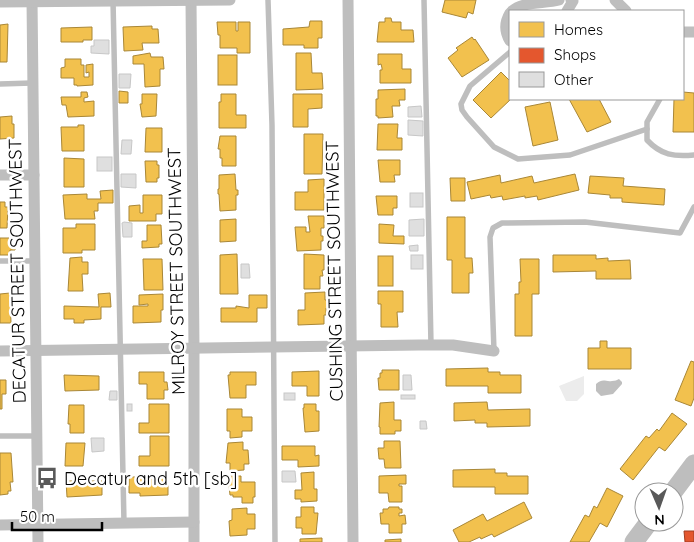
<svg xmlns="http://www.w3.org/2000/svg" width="694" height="542" viewBox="0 0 694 542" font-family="Quicksand,sans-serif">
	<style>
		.green { fill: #ececec }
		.water { fill: #bfbfbf }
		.homes { fill: #f2c14e; stroke: #a98737 }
		.shops { fill: #e4572e; stroke: #a03d20 }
		.building { fill: #dfdfdf; stroke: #c7c7c7 }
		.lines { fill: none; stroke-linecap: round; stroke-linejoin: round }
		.service { stroke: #bebebe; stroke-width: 5.5 }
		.minor { stroke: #bebebe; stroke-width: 11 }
		.primary { stroke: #bebebe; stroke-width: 19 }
		.labels { text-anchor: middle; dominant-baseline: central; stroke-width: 5; stroke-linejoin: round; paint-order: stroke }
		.street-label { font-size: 18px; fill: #000; stroke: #fff }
		.poi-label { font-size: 18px; fill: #000; stroke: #fff; text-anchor: start }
	</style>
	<rect width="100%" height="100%" fill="#fff"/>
	<!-- green -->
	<polygon class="green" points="584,376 584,394 577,401 566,401 559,386"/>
	<!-- water -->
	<path class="water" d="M619,379L622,382V384L613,394L601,396L596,391V384C603,378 605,382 612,381C615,381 617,380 619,379Z"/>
	<!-- homes -->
	<g class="homes">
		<polygon points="445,0 476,0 473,14 468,12 466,18 442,12"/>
		<polygon points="385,18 391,18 392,22 401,22 401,30 413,30 414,42 377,42 379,22 385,22"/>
		<polygon points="310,21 322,21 322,38 318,38 318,48 304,48 304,45 283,45 283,29 309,27"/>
		<polygon points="217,22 236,22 236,31 238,31 238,22 250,22 250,53 237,53 237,48 220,48 220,35 218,35"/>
		<polygon points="8,24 7,62 0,62 0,25"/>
		<polygon points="152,26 152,29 158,29 159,43 142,43 143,50 124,51 123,27"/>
		<polygon points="92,27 92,40 83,40 83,42 61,42 61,28"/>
		<polygon points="472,37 474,40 475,39 489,60 462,77 448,58 458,50 456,48"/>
		<polygon points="150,53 151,57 163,57 164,69 160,69 160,86 145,87 144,64 133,64 133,56"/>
		<polygon points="296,53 311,53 312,73 322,73 323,89 296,90"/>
		<polygon points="378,54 402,54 402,69 411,69 411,83 380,83 380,70 382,70 382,68 381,64 378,65"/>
		<rect x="218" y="55" width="19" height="30"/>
		<polygon points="65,59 81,59 81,65 84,65 84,77 89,77 89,72 86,73 86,65 93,64 93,85 77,86 77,85 74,85 74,78 61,78 61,68 65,67"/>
		<polygon points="501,72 510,81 511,99 491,118 473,100"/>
		<polygon points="405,89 405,100 399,100 400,106 392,106 393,117 378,118 378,116 376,116 376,99 378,99 378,90"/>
		<polygon points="119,91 128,92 128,103 119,103"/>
		<polygon points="81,92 87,92 88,97 84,98 84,102 94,101 94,116 68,117 66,105 62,105 61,97 81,97"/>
		<polygon points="683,92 694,93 694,132 673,132 674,99 683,99"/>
		<polygon points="142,94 157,94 156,116 142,117 140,104 142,104"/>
		<polygon points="221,94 236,94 236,115 246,115 246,128 219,128 219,102 221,102"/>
		<polygon points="293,94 322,94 322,108 308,109 308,127 293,127"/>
		<polygon points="569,99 599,99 611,122 587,132"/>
		<polygon points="550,102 558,140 533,146 525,107"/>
		<polygon points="12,116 12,124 14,124 14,138 0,139 0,117"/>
		<polygon points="378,124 398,124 397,138 402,138 402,150 377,150"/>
		<polygon points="78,125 84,125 84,151 62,151 61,127 78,127"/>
		<polygon points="146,128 162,128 162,152 145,152"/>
		<polygon points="304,134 323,134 322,174 304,174"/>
		<polygon points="220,136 236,136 236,166 222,166 222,158 220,158 220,149 218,149"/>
		<polygon points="64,158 84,159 84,187 64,187"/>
		<polygon points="378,160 400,160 400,175 394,175 395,182 380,182"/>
		<polygon points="145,161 157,161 157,165 159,165 159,178 157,178 157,182 146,182"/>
		<polygon points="235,174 236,190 238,190 238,195 236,195 236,210 220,211 219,194 218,194 218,189 219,189 219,175"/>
		<polygon points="575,174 579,190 538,200 537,196 525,198 525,196 503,200 502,196 491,198 490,195 471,199 467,182 500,175 501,183 532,176 534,183"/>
		<polygon points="590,176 624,178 623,186 665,189 664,205 622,202 622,198 610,198 610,195 588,193"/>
		<polygon points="450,178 465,178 465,201 451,201"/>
		<polygon points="324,179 324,210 295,210 295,192 308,192 308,180"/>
		<polygon points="113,190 113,203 98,203 98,211 94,211 95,219 65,219 63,195 87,194 87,199 101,199 100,191"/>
		<polygon points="143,195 162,195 162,214 156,214 156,221 129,221 129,206 140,205 140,213 143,213"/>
		<polygon points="376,196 397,196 397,208 393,208 393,215 378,215"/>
		<polygon points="0,202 5,202 5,207 8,207 7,228 0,228"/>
		<polygon points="308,216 324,216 324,228 321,228 321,236 323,236 323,241 321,241 321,250 297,251 295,227 306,227 306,232 310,232"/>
		<polygon points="447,217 465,217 465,258 472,258 473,273 469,273 469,293 452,293 452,260 447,260"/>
		<polygon points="236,219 236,241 220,242 220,220"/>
		<polygon points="76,224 95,224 95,250 82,250 82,253 63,253 63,228 76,228"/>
		<polygon points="379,224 394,225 393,236 404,236 404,244 379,243"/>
		<polygon points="147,225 161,225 162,244 159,244 159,247 142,248 142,241 147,241"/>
		<polygon points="0,238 9,238 10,244 15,244 15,250 10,250 10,255 0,255"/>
		<polygon points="237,254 238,294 220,294 220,255"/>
		<polygon points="304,254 324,255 324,270 322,270 323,276 320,276 320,289 304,289"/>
		<polygon points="553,255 596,255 596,259 608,258 608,261 630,260 631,279 596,279 596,271 553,272"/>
		<rect x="378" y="256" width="15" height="30"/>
		<polygon points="82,257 82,262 88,262 88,274 82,274 83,291 68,291 70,258"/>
		<polygon points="143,259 162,259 163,290 144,290"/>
		<polygon points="520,259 539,259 539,294 532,294 532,336 515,336 515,294 519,294 519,282 521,282"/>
		<polygon points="378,291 403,291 403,312 397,312 398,327 381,327 381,304 378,304"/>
		<polygon points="325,292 325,300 327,300 328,308 326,308 326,315 324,315 324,324 298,325 298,310 305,310 305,293"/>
		<polygon points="10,293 11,323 0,323 0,294"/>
		<polygon points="110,293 111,307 101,307 101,319 84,320 84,323 74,323 74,319 64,319 64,306 99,307 98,294"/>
		<polygon points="163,294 163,310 161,310 161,322 133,323 133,306 148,306 148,304 139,305 139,295"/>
		<polygon points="249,295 267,295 267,308 257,308 257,322 221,322 221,308 236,308 236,306 249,308"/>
		<polygon points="600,341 607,341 607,348 631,348 631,369 588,369 588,348 600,348"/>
		<polygon points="691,361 694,362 694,398 691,406 675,400"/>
		<polygon points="488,368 488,372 500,372 500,375 521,375 521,393 488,393 488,386 446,386 446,369"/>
		<polygon points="382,370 399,370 399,390 379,390 378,378 380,378 380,373 382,373"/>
		<polygon points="319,371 319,396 307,396 307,386 292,386 292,372"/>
		<polygon points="139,372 164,372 164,382 167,382 168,390 164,390 164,399 147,399 147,384 139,384"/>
		<polygon points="230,372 256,372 256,385 246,385 246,398 230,398 228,375 230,375"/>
		<polygon points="64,375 99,376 99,390 65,391"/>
		<polygon points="0,380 6,380 6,394 2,394 2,409 0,409"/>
		<polygon points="394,402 394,420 401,420 401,431 395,431 395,434 380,434 380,427 379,427 380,403"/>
		<polygon points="487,402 488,410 530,409 530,426 487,427 487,423 475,423 475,420 454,421 454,403"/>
		<polygon points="149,404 169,404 169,433 139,433 139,423 149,423"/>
		<polygon points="304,404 316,404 316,411 319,411 319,431 305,432 303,408 304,408"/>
		<polygon points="69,405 84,405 84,433 70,433 70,424 68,424"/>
		<polygon points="227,409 242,409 242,417 252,417 252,431 242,431 242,437 230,438 230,431 227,431"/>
		<polygon points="672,413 687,424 665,451 659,447 633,480 620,469 646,436 649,438 657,429 659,431"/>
		<polygon points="150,436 169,436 169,466 139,466 139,456 150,456"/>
		<polygon points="384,441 400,441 401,468 385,468 384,459 379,459 378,448 384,448"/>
		<polygon points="243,442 243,450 248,450 249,464 244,464 244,470 230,471 230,463 226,463 228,443"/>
		<polygon points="66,443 85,443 83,466 65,466"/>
		<polygon points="282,446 315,446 315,456 319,455 319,466 298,467 298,460 282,460"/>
		<polygon points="0,453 11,453 13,482 10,482 11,491 8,491 8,494 0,495"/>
		<polygon points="495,469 495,473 507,473 507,476 528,476 528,494 495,494 495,487 453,487 453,470"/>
		<polygon points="314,472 314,489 317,489 317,501 301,502 301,499 295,499 295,490 302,490 301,473"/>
		<polygon points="406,475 406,484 399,484 399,486 402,486 402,502 389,502 388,493 379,493 379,476"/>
		<polygon points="228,476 241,476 241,482 255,482 255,497 253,497 253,503 242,503 242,497 233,497 233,495 230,495"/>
		<polygon points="129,477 168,477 168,495 140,496 140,493 129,493"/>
		<polygon points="66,481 102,481 102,495 67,497"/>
		<polygon points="607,488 623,496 607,527 600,523 589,542 570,542 585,515 589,517 594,506 597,508"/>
		<polygon points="524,502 532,518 494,537 492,534 481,539 480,537 469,542 459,542 453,530 483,514 487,521"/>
		<polygon points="301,507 314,507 314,513 318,513 316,534 302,534 302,528 296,528 296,517 301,517"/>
		<polygon points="389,507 399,507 399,509 402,509 402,513 399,513 399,516 405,515 406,524 402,524 402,533 389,533 389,524 381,524 380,513 383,513 383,509 388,509"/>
		<polygon points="247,508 247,514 255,514 255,529 247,529 247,535 230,536 229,521 232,520 232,509"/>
		<polygon points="322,538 322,542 300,542 300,539"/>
		<polygon points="401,539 401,542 385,542 385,540"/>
	</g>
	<!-- shops -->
	<polygon class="shops" points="684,531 694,531 694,542 685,542"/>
	<!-- building -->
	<g class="building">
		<polygon points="94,40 109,40 109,54 91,53 91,46 94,46"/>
		<polygon points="119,74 131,74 130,88 119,88"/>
		<polygon points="421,106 422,117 408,117 408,107"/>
		<polygon points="408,120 423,121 423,136 408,135"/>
		<polygon points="122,140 132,140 131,154 121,154"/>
		<rect x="97" y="157" width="15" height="14"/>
		<polygon points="121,174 136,174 136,188 121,187"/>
		<rect x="410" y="193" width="13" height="14"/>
		<polygon points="424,219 424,236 409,236 409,220"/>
		<polygon points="124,222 132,223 132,237 123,237 122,223"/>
		<polygon points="418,245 418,251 410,251 409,246"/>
		<rect x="411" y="255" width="12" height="14"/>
		<polygon points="241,264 249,264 250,278 241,278"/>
		<polygon points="403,375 411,375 412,390 403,390"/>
		<polygon points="110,391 117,391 117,400 109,400"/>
		<rect x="284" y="393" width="11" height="7"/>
		<rect x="401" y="395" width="14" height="4"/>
		<rect x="127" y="404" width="5" height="7"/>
		<polygon points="420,421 426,421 427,429 420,429"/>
		<polygon points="91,438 104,438 104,451 92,452"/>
		<polygon points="282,471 295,471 296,482 282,482"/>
	</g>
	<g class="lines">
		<!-- service -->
		<g class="service">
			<polyline points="113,0 124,523"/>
			<polyline points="268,0 272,125 275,542"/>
			<polyline points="424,0 431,345"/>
			<polyline points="510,52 470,86 461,104 462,110 467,117 494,147 518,159 570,155 647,129"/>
			<polyline points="0,84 32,83"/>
			<path d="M660,99L647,122V140C661,155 674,157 694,155"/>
			<polyline points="0,261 35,261"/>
			<polyline points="494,351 490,237 493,228 502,223 585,222 680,233 694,207"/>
			<polyline points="0,436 37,436"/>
		</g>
		<!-- minor -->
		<g class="minor">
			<polyline points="32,0 38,542"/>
			<polyline points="191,0 194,349 194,542"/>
			<polyline points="348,0 353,542"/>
			<polyline points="615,0 626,11"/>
			<polyline points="0,2 230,0"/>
			<path d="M512,11C524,1 544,4 559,0"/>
			<polyline points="567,11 573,1 571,0"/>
			<path d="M510,13C504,23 504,31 510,41"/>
			<polyline points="683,32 694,32"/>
			<polyline points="0,175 34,175"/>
			<polyline points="0,351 420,345 453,345 494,351"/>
			<polyline points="0,525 194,522"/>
		</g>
		<!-- primary -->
		<g class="primary">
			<polyline points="673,492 694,464"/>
			<polyline points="634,542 649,522"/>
		</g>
	</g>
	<!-- icons -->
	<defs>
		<g id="bus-bare" transform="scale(1.725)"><path d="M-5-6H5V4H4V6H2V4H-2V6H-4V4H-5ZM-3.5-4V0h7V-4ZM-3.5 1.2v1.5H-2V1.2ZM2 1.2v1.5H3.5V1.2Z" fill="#595959" stroke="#fff" stroke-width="2.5" paint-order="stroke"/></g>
	</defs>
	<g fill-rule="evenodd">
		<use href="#bus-bare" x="47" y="478"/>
	</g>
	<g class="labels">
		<!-- street labels -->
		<g class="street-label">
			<text transform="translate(17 271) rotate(-91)">DECATUR STREET SOUTHWEST</text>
			<text transform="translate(176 271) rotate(-91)">MILROY STREET SOUTHWEST</text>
			<text transform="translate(334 271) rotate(-91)">CUSHING STREET SOUTHWEST</text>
		</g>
		<!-- poi labels -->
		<g class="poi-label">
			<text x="64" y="478">Decatur and 5th [sb]</text>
		</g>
	</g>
	<!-- legend -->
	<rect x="509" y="10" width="175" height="90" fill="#ffffff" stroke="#999999"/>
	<rect x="519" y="22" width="25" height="15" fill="#f2c14e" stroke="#999999"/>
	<text x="554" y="35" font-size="15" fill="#000000">Homes</text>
	<rect x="519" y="48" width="25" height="15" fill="#e4572e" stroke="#999999"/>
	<text x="554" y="60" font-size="15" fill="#000000">Shops</text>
	<rect x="519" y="72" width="25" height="15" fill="#dfdfdf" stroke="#999999"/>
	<text x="554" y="85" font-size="15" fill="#000000">Other</text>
	<!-- north arrow -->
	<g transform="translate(659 507) rotate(178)"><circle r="24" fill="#ffffff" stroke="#999999"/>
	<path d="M0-4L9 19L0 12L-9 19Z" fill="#595959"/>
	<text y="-8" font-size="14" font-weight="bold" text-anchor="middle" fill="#000000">N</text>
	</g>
	<!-- scale -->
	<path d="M12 522v8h90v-8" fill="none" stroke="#000000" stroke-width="2.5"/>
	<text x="20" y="522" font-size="15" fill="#000000" stroke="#ffffff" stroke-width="4" paint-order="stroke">50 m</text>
</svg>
